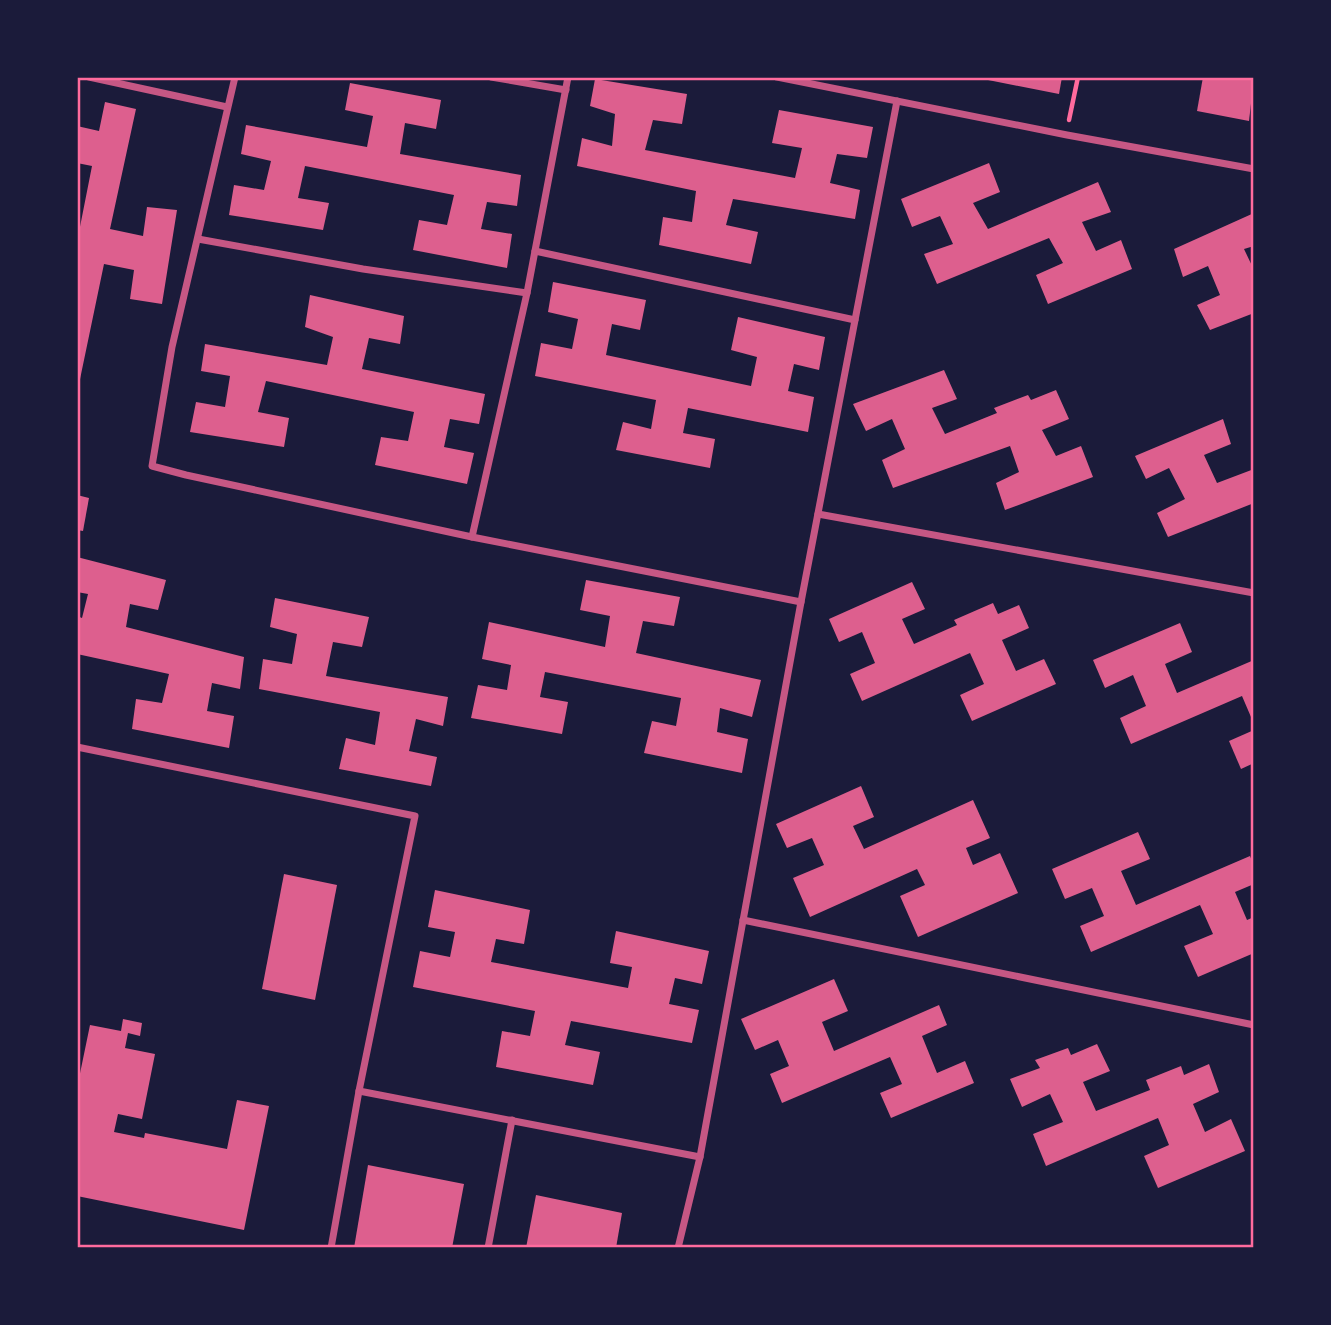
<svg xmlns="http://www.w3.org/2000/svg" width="1331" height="1325" viewBox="0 0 1331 1325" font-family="'Space Grotesk',sans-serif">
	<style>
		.building { fill: #dd5f8e }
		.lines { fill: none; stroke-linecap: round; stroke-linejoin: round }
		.path { stroke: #ff6b9d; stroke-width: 4.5 }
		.minor { stroke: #c65784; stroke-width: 7 }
		.neatline { fill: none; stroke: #ff6b9d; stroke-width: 2.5 }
	</style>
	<rect width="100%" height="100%" fill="#1b1b3a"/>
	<!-- building -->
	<g class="building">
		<polygon points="973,77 1062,77 1059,94"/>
		<polygon points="1203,77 1254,77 1249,121 1197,111"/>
		<polygon points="595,79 687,94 682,124 653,120 645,150 795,178 802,148 772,143 779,110 873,127 867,158 837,154 830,183 860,190 855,219 733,199 726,225 758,232 751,264 659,245 663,217 692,222 696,191 577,166 582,138 612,146 615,114 590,106"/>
		<polygon points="350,83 441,100 436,129 405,123 400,154 521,175 517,206 487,202 481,229 512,234 507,268 413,250 419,220 447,225 454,195 305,166 298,198 329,203 323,230 229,215 234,185 264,190 271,161 241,154 246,125 367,147 373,116 345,110"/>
		<polygon points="105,102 136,109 110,229 143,236 147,207 177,210 162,304 130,299 134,270 104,264 79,384 77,384 77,242 92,166 77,163 77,126 99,131"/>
		<polygon points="989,163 1000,192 973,203 988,229 1098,182 1111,212 1082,222 1096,251 1121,240 1132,269 1048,304 1036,275 1063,263 1049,238 937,284 924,254 953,244 940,216 912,227 901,199"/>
		<polygon points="1254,213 1254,246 1244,249 1254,270 1254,313 1210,330 1197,305 1220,295 1208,266 1183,277 1174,249"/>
		<polygon points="553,282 646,300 640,330 612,324 606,355 751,386 757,357 731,350 738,317 825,337 819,370 794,364 788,391 814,397 808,432 688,408 683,433 715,439 710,468 616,450 623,422 651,429 656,400 535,376 541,343 572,349 578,319 548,312"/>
		<polygon points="310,295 404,316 400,344 369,338 362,369 485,394 479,424 450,419 444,447 474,453 467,484 375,465 381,437 408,441 414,412 266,381 258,412 289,418 284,447 190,432 196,402 225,407 230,376 201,371 205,344 327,365 333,337 305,327"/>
		<polygon points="944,370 957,399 932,408 945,434 997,413 994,408 1028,395 1031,400 1056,390 1069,419 1042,430 1056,456 1081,446 1093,477 1005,510 996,483 1019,472 1010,446 893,488 882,460 905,449 892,419 866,431 853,404"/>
		<polygon points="1223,419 1231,444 1204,455 1217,483 1254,469 1254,503 1168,537 1157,513 1185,499 1169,468 1146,479 1135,456"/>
		<polygon points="77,495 89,498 83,531 77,530"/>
		<polygon points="77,557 166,580 158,610 130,604 126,627 244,657 240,689 212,683 207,711 234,716 229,748 132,729 136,699 162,703 169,674 77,654 77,616 82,618 88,594 77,592"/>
		<polygon points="586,580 680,597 674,626 643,621 636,653 761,680 752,717 720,708 717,732 748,739 742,773 644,753 652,721 676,726 681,698 545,672 540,697 568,702 562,734 471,718 478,685 507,690 511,665 482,659 489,622 605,647 610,616 580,610"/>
		<polygon points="912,582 925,609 902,619 914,644 957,625 954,620 993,603 998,614 1019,605 1029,628 1002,640 1016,671 1044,659 1056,684 972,721 960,695 984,684 970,653 862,701 850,674 875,663 862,632 839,642 829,619"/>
		<polygon points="275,598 369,617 362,647 333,642 326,676 448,697 443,726 416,719 409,751 437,757 431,786 339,769 346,738 375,745 380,712 259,689 263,659 292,664 297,634 270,627"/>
		<polygon points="1180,623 1192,652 1165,664 1177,693 1254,660 1254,724 1242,696 1131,744 1120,718 1146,706 1133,675 1105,688 1093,660"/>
		<polygon points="1254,730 1254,763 1241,769 1229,741"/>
		<polygon points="861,786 874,817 853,826 864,849 973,800 990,838 966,848 973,865 1000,853 1018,893 918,937 900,896 925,885 917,869 810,917 793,878 824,865 812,838 787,848 776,824"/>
		<polygon points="1138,832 1150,859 1121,871 1136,905 1250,856 1254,866 1254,884 1235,892 1247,920 1254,917 1254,953 1198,977 1184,946 1213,934 1200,905 1091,952 1080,926 1104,916 1092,888 1065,899 1052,869"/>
		<polygon points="284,874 337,885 315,1000 262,989"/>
		<polygon points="435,890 530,910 524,944 496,939 491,962 628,988 632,967 610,963 616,931 709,951 702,984 675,978 669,1004 699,1010 692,1043 571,1021 565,1045 600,1052 593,1085 496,1067 502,1031 530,1036 535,1011 413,987 420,951 450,957 455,932 428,927"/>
		<polygon points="834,979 848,1011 822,1022 834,1051 939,1005 947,1025 922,1036 937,1073 965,1061 974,1083 891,1118 880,1093 902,1084 890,1057 782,1103 770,1074 789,1066 778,1040 755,1050 741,1019"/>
		<polygon points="123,1019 142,1023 140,1036 128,1033 125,1048 155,1054 142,1119 118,1114 114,1132 144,1138 145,1133 227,1149 237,1100 269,1106 244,1230 77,1196 77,1088 90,1025 121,1031"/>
		<polygon points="1097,1044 1110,1071 1083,1082 1096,1111 1150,1090 1146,1080 1181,1066 1184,1075 1209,1064 1219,1092 1193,1104 1205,1132 1231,1119 1245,1151 1158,1188 1144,1156 1169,1145 1158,1118 1046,1166 1033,1134 1063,1122 1050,1094 1022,1107 1010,1079 1040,1068 1035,1060 1068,1048 1071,1055"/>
		<polygon points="368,1165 464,1184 452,1248 354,1248"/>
		<polygon points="536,1195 622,1213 616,1248 526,1248"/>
	</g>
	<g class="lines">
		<!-- path -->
		<polyline class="path" points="1069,120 1078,77"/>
		<!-- minor -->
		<g class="minor">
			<polyline points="89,77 227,107"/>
			<polyline points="235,77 172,347 152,466 186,475 472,537 801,602"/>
			<polyline points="491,77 566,90"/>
			<polyline points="777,77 1067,135 1254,169"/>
			<polyline points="198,239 363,269 527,293"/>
			<polyline points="535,251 855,320"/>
			<polyline points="818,514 1254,593"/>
			<polyline points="472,537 527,293 568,77"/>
			<polyline points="77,747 415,816 359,1091 331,1248"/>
			<polyline points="743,920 1254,1025"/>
			<polyline points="359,1091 700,1157"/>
			<polyline points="488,1248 512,1120"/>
			<polyline points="678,1248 700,1157 801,602 897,101"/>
		</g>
	</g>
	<!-- border -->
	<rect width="1331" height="1325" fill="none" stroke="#1b1b3a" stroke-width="158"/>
	<rect x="79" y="79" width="1173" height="1167" class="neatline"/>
</svg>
